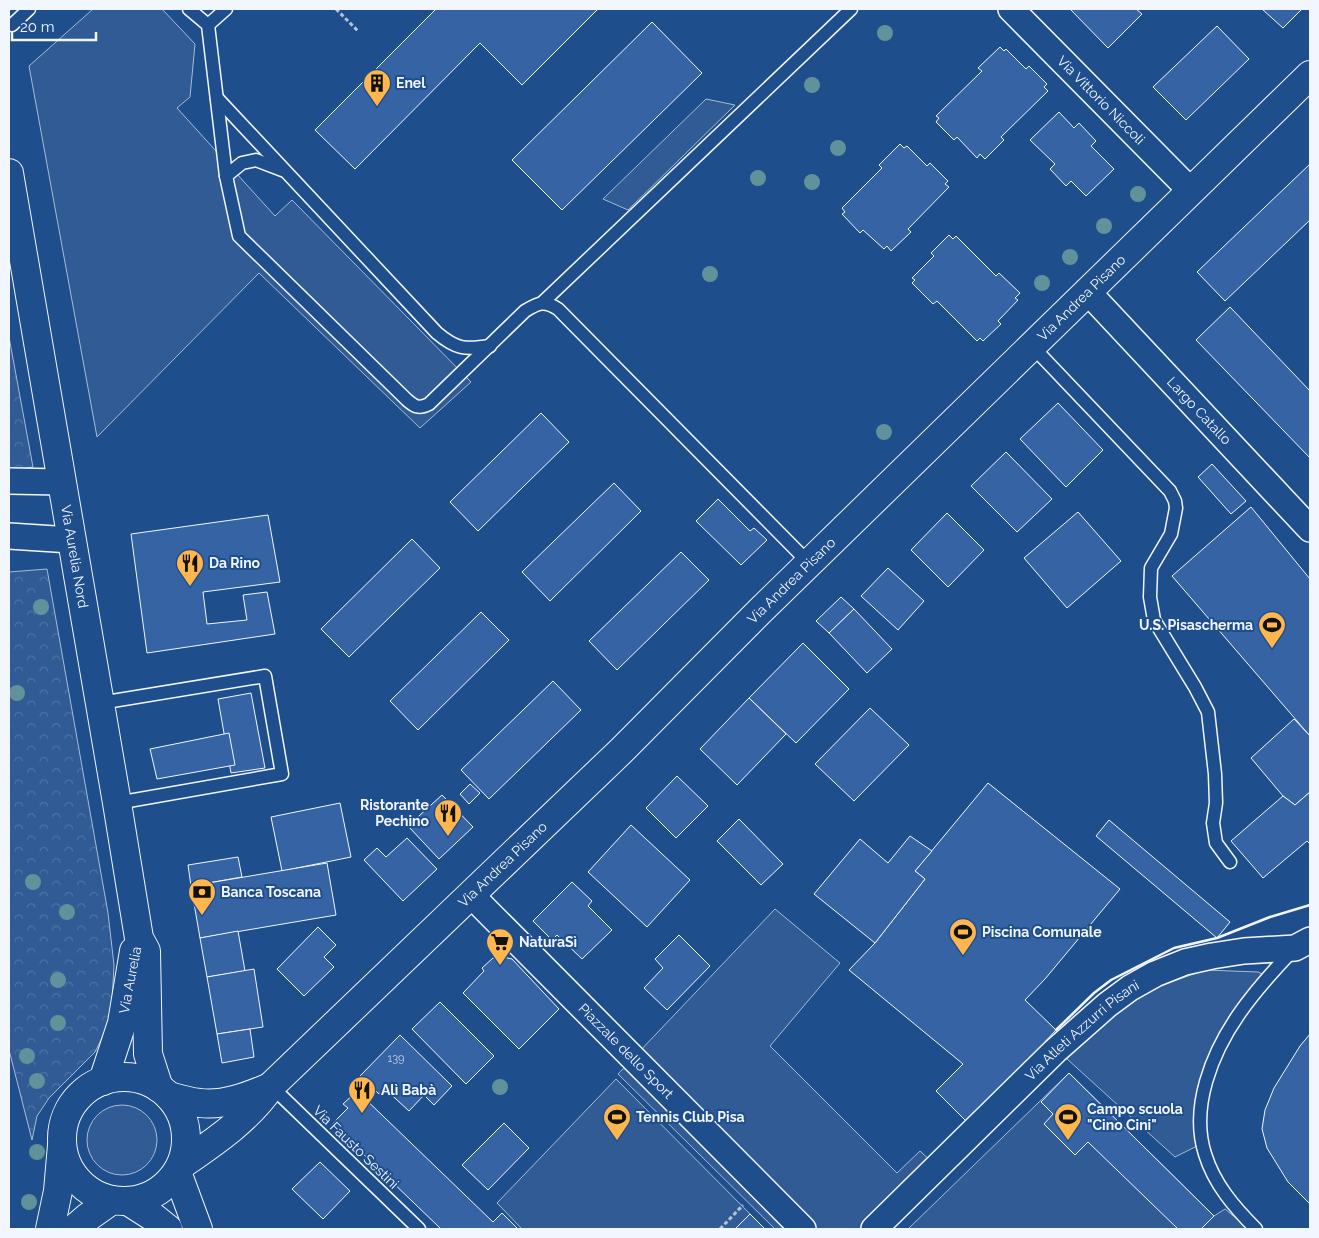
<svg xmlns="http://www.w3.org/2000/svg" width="1319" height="1238" viewBox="0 0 1319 1238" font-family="Raleway,sans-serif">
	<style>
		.forest { fill: url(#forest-crowns); stroke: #a8bbd7 }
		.built { fill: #305b95; stroke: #a8bbd7 }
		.building { fill: #3563a3; stroke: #f2f6ff }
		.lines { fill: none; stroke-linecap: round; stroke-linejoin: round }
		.service-casing { stroke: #f2f6ff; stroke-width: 15 }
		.minor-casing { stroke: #f2f6ff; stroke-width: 28 }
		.tertiary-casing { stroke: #f2f6ff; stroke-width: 30 }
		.primary-casing { stroke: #f2f6ff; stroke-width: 30 }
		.path { stroke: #b3c4dc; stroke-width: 3; stroke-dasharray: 4 2.5; stroke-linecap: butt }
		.service { stroke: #1f4e8c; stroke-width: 12 }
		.minor { stroke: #1f4e8c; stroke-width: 25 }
		.tertiary { stroke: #1f4e8c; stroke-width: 28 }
		.primary { stroke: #1f4e8c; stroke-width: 28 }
		.wall { stroke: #f2f6ff; stroke-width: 2.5 }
		.tree { fill: #61919a }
		.labels { text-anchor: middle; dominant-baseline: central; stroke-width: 4; stroke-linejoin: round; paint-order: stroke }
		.number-label { font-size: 11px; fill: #c3d1e8 }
		.poi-label { font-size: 14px; font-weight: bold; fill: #f2f6ff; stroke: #1f4e8c; text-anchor: start }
		.street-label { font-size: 14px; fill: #f2f6ff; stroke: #1f4e8c }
	</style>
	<defs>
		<pattern id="forest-crowns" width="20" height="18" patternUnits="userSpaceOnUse" patternTransform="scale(1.25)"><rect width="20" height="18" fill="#305b95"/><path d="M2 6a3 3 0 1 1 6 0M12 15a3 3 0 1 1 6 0" fill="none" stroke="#4e73a5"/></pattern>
	</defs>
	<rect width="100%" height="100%" fill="#1f4e8c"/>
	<!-- forest -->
	<g class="forest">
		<polygon points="9,337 33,467 9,470"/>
		<polygon points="47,569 108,913 114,965 111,1020 95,1052 49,1098 37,1116 32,1140 9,1050 9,572"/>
	</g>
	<!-- built -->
	<g class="built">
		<polygon points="93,9 162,9 195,44 190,97 177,108 275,216 292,200 471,382 420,428 259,273 97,437 29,66"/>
		<polygon points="706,99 735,105 628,210 603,199"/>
		<polygon points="775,909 840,963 770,1046 897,1173 920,1151 946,1175 892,1229 775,1229 618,1074"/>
		<polygon points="1205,970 1258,972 1269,977 1211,1066 1203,1143 1175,1157 1066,1058 1105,1021 1154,988"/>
		<polygon points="1069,1073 1214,1216 1225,1209 1249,1229 908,1229"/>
		<polygon points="616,1079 765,1229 522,1229 497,1203"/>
		<circle cx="122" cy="1140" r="35"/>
	</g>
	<!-- building -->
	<g class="building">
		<polygon points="436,9 598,9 522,85 480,43 355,169 315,130"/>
		<polygon points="1070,9 1136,9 1142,14 1108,48"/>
		<polygon points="1262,9 1302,9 1283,28"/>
		<polygon points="652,22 702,73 562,210 512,160"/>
		<polygon points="1217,26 1249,59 1186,120 1153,87"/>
		<polygon points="1000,47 1004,51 1006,49 1026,69 1029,66 1047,84 1044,87 1048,91 1001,137 1004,140 985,159 980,154 977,158 957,137 954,140 936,122 939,118 936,116 982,71 978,68"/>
		<polygon points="1059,112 1074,128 1079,123 1096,141 1091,146 1114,169 1086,196 1071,181 1066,186 1050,169 1055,164 1030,140"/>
		<polygon points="900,144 904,148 907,146 927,166 930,163 948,181 945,184 949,187 908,229 911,232 891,251 887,246 884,249 863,230 860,233 842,214 845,212 842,208 882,168 879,165"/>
		<polygon points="1310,164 1310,220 1225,301 1197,272"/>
		<polygon points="949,235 953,239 956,236 996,276 999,273 1020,293 1015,298 1018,300 998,321 1001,324 983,341 980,338 977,341 937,301 933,304 912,283 915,280 912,278 934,256 931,253"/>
		<polygon points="1230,307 1310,391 1310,458 1196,340"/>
		<polygon points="1058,403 1103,450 1066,487 1020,439"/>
		<polygon points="541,413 569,442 478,531 450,502"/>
		<polygon points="1006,452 1052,499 1017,532 971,486"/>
		<polygon points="1212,464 1246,501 1231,514 1198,477"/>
		<polygon points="614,483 641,511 550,601 522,572"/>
		<polygon points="718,499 750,531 754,528 767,540 741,565 696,521"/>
		<polygon points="1251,507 1310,579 1310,736 1172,576"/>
		<polygon points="1078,512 1121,561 1067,608 1024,558"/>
		<polygon points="947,513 984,550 948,587 911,550"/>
		<polygon points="268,515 280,582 203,592 207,624 247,620 243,595 267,592 275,634 147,653 131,534"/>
		<polygon points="412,539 440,568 349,657 321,629"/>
		<polygon points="681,552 709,580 617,670 589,641"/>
		<polygon points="888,568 924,601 898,630 861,596"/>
		<polygon points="841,597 854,609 829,633 816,621"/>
		<polygon points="854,609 892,649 867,673 829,633"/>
		<polygon points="481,612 509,640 418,730 390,701"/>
		<polygon points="803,643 849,689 796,743 749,698"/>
		<polygon points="553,681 581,710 489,799 461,770"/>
		<polygon points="251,693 265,768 231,773 218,699"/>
		<polygon points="749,698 786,734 737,785 700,749"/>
		<polygon points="870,708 909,745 854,801 815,764"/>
		<polygon points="1294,719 1310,736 1310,792 1295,805 1283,796 1251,758"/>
		<polygon points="229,733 235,765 157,779 150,749"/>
		<polygon points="677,776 708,806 676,838 646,808"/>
		<polygon points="988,783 1120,889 1045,979 1025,1000 1056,1030 969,1124 936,1091 963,1064 849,970 875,943 925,879 915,871"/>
		<polygon points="470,784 480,793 469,804 460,794"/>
		<polygon points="1310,792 1310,844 1307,841 1263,878 1231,841 1283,796 1295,805"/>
		<polygon points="442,795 473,827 439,859 408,826"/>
		<polygon points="340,803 351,857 282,871 271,817"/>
		<polygon points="739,819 783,864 761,885 717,841"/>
		<polygon points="1109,820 1230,922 1217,938 1096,836"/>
		<polygon points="631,825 690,880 647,927 588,872"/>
		<polygon points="910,836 932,851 915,871 925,879 875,943 814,894 860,839 888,863"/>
		<polygon points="407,838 437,869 403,901 364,860 377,848 386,857"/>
		<polygon points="238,857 242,877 191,886 188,865"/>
		<polygon points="327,863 336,915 200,938 191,886"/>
		<polygon points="572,882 592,901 588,906 612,930 582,959 557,935 552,940 533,921"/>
		<polygon points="318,927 336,945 324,957 334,967 304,996 277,969"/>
		<polygon points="238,931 245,971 207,977 200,938"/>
		<polygon points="679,935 710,966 667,1010 644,988 663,968 655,959"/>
		<polygon points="499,956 512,959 559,1009 519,1049 463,993 484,971 482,968 493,958"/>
		<polygon points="254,969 263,1027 217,1034 207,977"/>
		<polygon points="440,1002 494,1056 466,1084 412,1029"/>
		<polygon points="250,1029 254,1057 222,1063 217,1034"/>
		<polygon points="1310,1034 1310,1204 1288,1182 1267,1148 1262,1129 1265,1110 1274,1088 1300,1046"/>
		<polygon points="400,1035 452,1086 434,1105 424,1095 409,1111 384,1088 379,1094 360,1076"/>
		<polygon points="1069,1073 1214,1216 1201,1229 1178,1229 1088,1142 1075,1155 1044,1124 1053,1114 1041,1102"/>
		<polygon points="357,1091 493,1222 502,1213 518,1229 441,1229 332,1124 348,1108 343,1104"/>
		<polygon points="504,1123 529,1148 488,1190 462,1165"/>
		<polygon points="320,1162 350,1191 323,1219 292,1189"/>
		<polygon points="750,1214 765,1229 735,1229"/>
	</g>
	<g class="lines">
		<!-- service casing -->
		<g class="service-casing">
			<g id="service">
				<path d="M189,9L208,25L226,176L239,236L407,400C415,407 419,409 429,404L525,311C538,303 544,300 558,309L810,564"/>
				<polyline points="12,25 29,9"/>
				<polyline points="208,25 226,9"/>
				<path d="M217,98L437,333C456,349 465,350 490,346"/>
				<polyline points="226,176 242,163 256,160 282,170"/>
				<polyline points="542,303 851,9"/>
				<polyline points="1032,346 1170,491 1175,501 1176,508 1171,534 1151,568 1150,597 1154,620 1195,687 1208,712 1215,774 1216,803 1213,823 1216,843 1230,862"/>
				<polyline points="100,703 265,676 282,774 117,803"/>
				<polyline points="271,1086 419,1229"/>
				<path d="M1256,1229C1235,1208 1214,1184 1205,1154C1190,1107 1212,1053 1239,1014C1255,991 1274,970 1293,950"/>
			</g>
		</g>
		<!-- minor casing -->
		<g class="minor-casing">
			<g id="minor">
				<path id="s1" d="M1011,9L1191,191"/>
				<path id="s2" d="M1087,291L1310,529"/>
				<polyline points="9,481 62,482"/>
				<polyline points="9,536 71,540"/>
				<path id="s3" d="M471,895L803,1229"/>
				<path id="s4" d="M874,1229L1055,1051L1107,1005L1130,988L1155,974L1185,962L1212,956L1244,951L1295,948L1310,940"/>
			</g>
		</g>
		<!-- tertiary casing -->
		<g class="tertiary-casing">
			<g id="tertiary">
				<path d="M169,1096C179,1099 190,1102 200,1103C223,1106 249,1096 270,1087"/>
				<path id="s5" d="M181,1165C213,1143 249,1119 271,1086L622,750L759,612L1310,75"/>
				<polyline points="50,1229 58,1191 62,1145"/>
				<polyline points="74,1229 88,1217 112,1200"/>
			</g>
		</g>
		<!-- primary casing -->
		<g class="primary-casing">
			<g id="primary">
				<path id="s6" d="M9,173L117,803L139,938L146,951L148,1054L159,1088"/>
				<circle cx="124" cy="1139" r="62"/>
				<polyline points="103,1081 122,1023 134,951"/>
				<polyline points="177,1172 198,1229"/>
				<polyline points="128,1201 153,1217 168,1229"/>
			</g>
		</g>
		<!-- path -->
		<g class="path">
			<polyline points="336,9 358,31"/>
			<polyline points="720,1229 743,1205"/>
		</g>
		<!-- service -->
		<use href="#service" class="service"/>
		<!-- minor -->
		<use href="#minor" class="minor"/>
		<!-- tertiary -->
		<use href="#tertiary" class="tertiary"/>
		<!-- primary -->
		<use href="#primary" class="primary"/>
		<!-- wall -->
		<polyline class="wall" points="1056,1030 1094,993 1111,980 1174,948 1217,938 1270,917 1310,905"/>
	</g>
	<!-- trees -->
	<g class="tree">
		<circle cx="885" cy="33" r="8"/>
		<circle cx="812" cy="85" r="8"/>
		<circle cx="838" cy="148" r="8"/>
		<circle cx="758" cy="178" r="8"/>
		<circle cx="812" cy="182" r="8"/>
		<circle cx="1138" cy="194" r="8"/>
		<circle cx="1104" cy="226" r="8"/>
		<circle cx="1070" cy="257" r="8"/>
		<circle cx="710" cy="274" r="8"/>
		<circle cx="1042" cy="283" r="8"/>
		<circle cx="884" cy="432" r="8"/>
		<circle cx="41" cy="607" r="8"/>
		<circle cx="17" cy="693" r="8"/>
		<circle cx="33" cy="882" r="8"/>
		<circle cx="67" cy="912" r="8"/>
		<circle cx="58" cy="980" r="8"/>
		<circle cx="58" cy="1023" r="8"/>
		<circle cx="27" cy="1056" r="8"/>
		<circle cx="37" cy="1081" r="8"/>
		<circle cx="500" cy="1087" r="8"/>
		<circle cx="37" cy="1152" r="8"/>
		<circle cx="29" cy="1202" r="8"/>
	</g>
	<!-- icons -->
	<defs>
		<g id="building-pin" transform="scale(1.4375)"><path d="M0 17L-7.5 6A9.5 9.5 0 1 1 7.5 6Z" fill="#ffb74d" stroke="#1f4e8c"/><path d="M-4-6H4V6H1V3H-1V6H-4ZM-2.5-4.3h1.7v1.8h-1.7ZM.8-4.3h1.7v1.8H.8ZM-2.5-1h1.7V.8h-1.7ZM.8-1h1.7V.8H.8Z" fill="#111"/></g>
		<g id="restaurant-pin" transform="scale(1.4375)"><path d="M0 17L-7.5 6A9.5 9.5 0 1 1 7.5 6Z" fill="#ffb74d" stroke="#1f4e8c"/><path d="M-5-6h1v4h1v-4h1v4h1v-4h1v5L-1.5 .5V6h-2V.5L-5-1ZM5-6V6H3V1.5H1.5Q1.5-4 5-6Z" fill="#111"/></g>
		<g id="stadium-pin" transform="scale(1.4375)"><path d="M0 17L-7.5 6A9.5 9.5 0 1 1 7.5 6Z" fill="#ffb74d" stroke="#1f4e8c"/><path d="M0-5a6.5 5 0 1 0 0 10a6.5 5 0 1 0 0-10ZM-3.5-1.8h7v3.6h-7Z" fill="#111"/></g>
		<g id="bank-pin" transform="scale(1.4375)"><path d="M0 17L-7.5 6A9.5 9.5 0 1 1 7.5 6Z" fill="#ffb74d" stroke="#1f4e8c"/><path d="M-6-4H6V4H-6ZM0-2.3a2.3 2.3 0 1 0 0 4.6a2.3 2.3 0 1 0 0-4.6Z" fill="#111"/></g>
		<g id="supermarket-pin" transform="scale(1.4375)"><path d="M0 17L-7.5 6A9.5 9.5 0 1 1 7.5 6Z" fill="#ffb74d" stroke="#1f4e8c"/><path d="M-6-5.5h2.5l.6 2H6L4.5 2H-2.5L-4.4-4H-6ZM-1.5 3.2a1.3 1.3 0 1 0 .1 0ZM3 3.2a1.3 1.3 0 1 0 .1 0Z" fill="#111"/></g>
	</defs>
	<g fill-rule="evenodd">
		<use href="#building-pin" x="377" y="83"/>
		<use href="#restaurant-pin" x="190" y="563"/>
		<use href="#stadium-pin" x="1272" y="625"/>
		<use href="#restaurant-pin" x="448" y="813"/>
		<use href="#bank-pin" x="202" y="892"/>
		<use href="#stadium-pin" x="963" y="932"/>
		<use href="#supermarket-pin" x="500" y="942"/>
		<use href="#restaurant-pin" x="362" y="1090"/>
		<use href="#stadium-pin" x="617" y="1117"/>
		<use href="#stadium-pin" x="1068" y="1117"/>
	</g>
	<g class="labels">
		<!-- number labels -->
		<g class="number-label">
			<text x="396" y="1058">139</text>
		</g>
		<!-- poi labels -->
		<g class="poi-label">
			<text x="396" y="83">Enel</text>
			<text x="209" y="563">Da Rino</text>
			<text x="1253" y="625" text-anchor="end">U.S. Pisascherma</text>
			<text x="429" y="805" text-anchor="end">Ristorante<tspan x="429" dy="16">Pechino</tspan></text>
			<text x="221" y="892">Banca Toscana</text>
			<text x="982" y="932">Piscina Comunale</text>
			<text x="519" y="942">NaturaSì</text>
			<text x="381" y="1090">Alì Babà</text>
			<text x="1087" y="1109">Campo scuola<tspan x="1087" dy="16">"Cino Cini"</tspan></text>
			<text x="636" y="1117">Tennis Club Pisa</text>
		</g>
		<!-- street labels -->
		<g class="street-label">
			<text stroke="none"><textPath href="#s1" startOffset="128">Via Vittorio Niccoli</textPath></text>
			<text stroke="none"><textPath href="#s5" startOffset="1251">Via Andrea Pisano</textPath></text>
			<text stroke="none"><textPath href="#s2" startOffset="164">Largo Catallo</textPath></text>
			<text stroke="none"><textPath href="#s6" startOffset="389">Via Aurelia Nord</textPath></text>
			<text stroke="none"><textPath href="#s5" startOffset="846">Via Andrea Pisano</textPath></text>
			<text stroke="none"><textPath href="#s5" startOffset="441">Via Andrea Pisano</textPath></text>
			<text transform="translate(130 980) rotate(-79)">Via Aurelia</text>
			<text stroke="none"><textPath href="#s4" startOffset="288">Via Atleti Azzurri Pisani</textPath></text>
			<text stroke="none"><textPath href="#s3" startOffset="220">Piazzale dello Sport</textPath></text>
			<text transform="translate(356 1147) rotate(44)">Via Fausto Sestini</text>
		</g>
	</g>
	<!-- border -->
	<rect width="1319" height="1238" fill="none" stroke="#f2f6ff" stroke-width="20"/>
	<!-- scale -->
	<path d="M12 32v8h84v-8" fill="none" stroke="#f2f6ff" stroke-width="2.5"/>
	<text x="20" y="32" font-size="15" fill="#f2f6ff" stroke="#1f4e8c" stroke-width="4" paint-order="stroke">20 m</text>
</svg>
